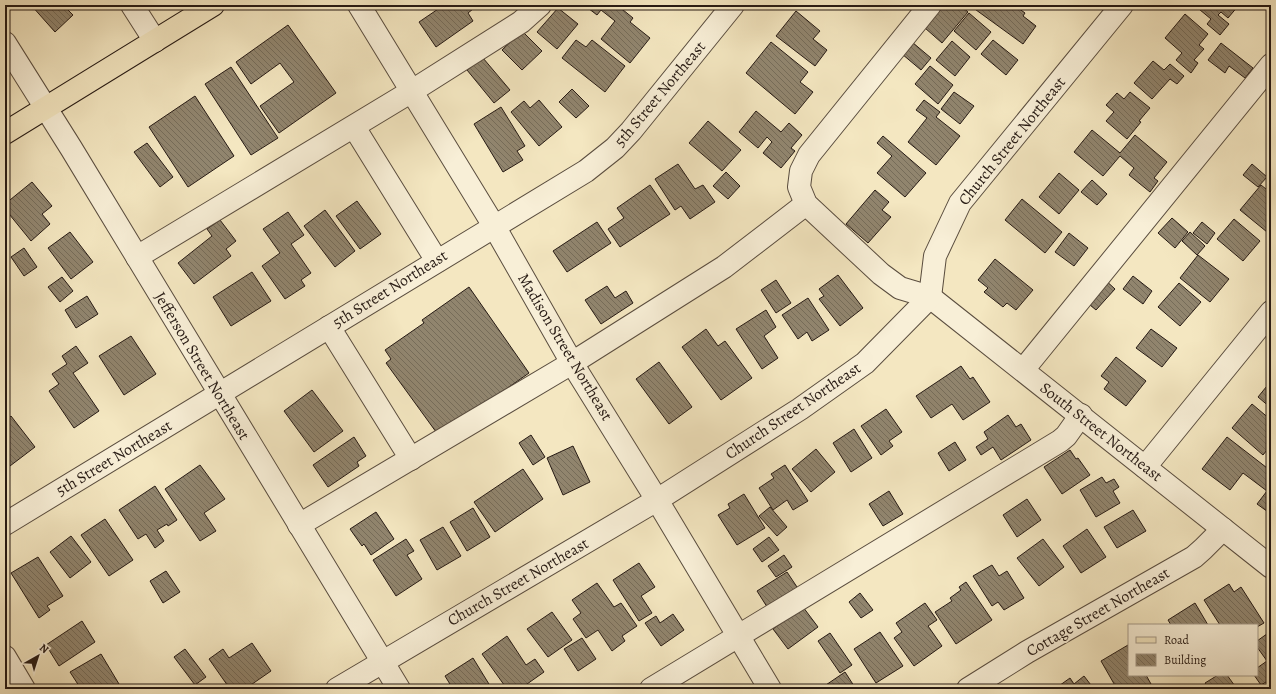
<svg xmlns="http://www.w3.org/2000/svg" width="1276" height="694" viewBox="0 0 1276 694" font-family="Alegreya,serif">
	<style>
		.building { fill: url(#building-back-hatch); stroke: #261a14 }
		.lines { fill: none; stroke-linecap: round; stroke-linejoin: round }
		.minor-casing { stroke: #5a4d3f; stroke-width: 24 }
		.major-casing { stroke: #261a14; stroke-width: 24 }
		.minor { stroke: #f8efd7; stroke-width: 22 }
		.major { stroke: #f4e7c1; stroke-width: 22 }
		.labels { text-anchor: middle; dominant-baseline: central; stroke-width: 4; stroke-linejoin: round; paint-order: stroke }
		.street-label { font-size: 16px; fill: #261a14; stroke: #f8efd7 }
	</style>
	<defs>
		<pattern id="building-back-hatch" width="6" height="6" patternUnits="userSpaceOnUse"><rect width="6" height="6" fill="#91856e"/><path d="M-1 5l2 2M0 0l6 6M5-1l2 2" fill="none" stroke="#766c59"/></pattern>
	</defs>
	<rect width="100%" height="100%" fill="#f4e7c1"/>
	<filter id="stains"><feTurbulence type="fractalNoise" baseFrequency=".005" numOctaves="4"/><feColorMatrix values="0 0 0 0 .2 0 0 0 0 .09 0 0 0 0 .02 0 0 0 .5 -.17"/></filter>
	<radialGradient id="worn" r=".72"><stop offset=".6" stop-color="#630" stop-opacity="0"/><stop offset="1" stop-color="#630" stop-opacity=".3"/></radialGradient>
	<!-- building -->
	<g class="building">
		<polygon points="31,5 67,5 65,7 73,15 55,32"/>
		<polygon points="444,5 470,5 473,9 468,13 473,21 436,47 419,22"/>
		<polygon points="584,5 617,5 633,18 630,22 650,38 630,63 601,39 615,21 601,10 597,15"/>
		<polygon points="944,5 960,5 968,12 942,43 925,28"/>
		<polygon points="974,5 1014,5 1025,13 1023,16 1036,26 1023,44 972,7"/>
		<polygon points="1194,5 1239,5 1228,18 1221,12 1218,15 1229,24 1220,35 1207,24 1211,19"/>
		<polygon points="558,8 578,24 557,49 537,32"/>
		<polygon points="796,11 820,31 813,39 827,50 815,66 776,36"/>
		<polygon points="969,13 991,32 976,50 954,31"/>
		<polygon points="1185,14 1208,34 1199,45 1204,49 1194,60 1198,63 1191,73 1176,60 1182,53 1165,38"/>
		<polygon points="288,25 336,93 279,133 260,106 294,82 280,63 251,84 236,62"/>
		<polygon points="522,31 542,51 522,70 502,50"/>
		<polygon points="576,40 586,47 592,40 625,66 605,92 562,58"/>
		<polygon points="993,40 1018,60 1006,75 981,54"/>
		<polygon points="952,41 970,57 955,76 936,60"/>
		<polygon points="771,42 808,72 800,82 813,92 795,114 746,73"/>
		<polygon points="912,42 931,58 921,70 902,54"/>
		<polygon points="1221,43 1253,68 1245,78 1229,66 1225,73 1208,60"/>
		<polygon points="483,58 510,90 494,103 467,70"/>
		<polygon points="1153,61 1164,70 1170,64 1184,76 1177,84 1170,79 1152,99 1134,83"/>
		<polygon points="930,66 953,85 938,104 915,84"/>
		<polygon points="231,67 278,138 251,155 205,84"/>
		<polygon points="572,89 589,106 576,118 559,102"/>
		<polygon points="954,92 974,106 960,124 941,109"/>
		<polygon points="1130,92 1150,108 1139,121 1141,122 1127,139 1106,121 1114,112 1106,105 1117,93 1124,99"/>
		<polygon points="195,96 234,156 188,187 149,127"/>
		<polygon points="539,100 562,127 539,146 511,112 524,101 530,108"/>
		<polygon points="924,100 940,112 936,117 960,136 936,165 908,142 927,118 916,110"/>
		<polygon points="501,107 525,146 517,151 523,160 503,172 474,124"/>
		<polygon points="756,111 781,132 789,123 802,135 791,148 795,151 781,168 763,153 772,142 767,137 758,148 739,132"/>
		<polygon points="708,121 741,150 722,171 689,143"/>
		<polygon points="1092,130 1120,153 1135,135 1167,162 1154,178 1158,181 1150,192 1129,175 1134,168 1120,156 1103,176 1074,152"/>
		<polygon points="883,136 926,173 905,197 877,173 892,156 877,143"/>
		<polygon points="147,143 173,177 160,187 134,152"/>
		<polygon points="678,164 695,189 703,185 715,202 690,219 681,206 675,210 655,179"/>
		<polygon points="1252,164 1267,177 1258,187 1243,175"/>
		<polygon points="726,172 740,186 728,199 713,186"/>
		<polygon points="1059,173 1079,190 1059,214 1039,197"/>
		<polygon points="1092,180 1107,194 1097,205 1081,192"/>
		<polygon points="32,182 52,206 42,214 50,224 31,241 5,209 5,204"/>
		<polygon points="650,185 670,214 620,247 608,229 624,218 617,208"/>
		<polygon points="1261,185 1271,193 1271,227 1267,232 1240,210"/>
		<polygon points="875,190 889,202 882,210 891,217 868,243 846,224"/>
		<polygon points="1022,199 1062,232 1045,253 1005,220"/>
		<polygon points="357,201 381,234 360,249 336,216"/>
		<polygon points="325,210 355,251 335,267 304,226"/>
		<polygon points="288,212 304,235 291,244 311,273 301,280 305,286 285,299 262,266 280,253 263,229"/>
		<polygon points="1172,218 1188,232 1175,248 1158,233"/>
		<polygon points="1234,219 1260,241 1243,261 1217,239"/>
		<polygon points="220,220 236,241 226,249 231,256 194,284 178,263 212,236 207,229"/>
		<polygon points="597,222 611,243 567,272 553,251"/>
		<polygon points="1202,222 1215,233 1207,244 1193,233"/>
		<polygon points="70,232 93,262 71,279 48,248"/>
		<polygon points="1190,232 1205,246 1197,255 1182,241"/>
		<polygon points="1069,233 1088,248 1074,266 1055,252"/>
		<polygon points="24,248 37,267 24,276 11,257"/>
		<polygon points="1198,255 1229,279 1210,302 1180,278"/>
		<polygon points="995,259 1033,290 1016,310 1007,303 1003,307 984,292 988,288 978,280"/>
		<polygon points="252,272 271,301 231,326 213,297"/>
		<polygon points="838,275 863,308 840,326 819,299 824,296 819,289"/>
		<polygon points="1133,276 1152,291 1143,304 1123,289"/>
		<polygon points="62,277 73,291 60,302 48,287"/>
		<polygon points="1103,278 1115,289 1096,310 1084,300"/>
		<polygon points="776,280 791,303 776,313 761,290"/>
		<polygon points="1179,283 1201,302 1180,326 1158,307"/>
		<polygon points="607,286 615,298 626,291 633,303 601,324 585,300"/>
		<polygon points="469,287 529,373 439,436 386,363 391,359 385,350 424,323 422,320"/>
		<polygon points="87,296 98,314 76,328 65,310"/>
		<polygon points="808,298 829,330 812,341 807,332 798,339 782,315"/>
		<polygon points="766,310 776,327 764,336 778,358 762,369 736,329"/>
		<polygon points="706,329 718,346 725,341 752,378 721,400 682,347"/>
		<polygon points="1151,329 1177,348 1162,367 1136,348"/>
		<polygon points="131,336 156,374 124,395 99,356"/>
		<polygon points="76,346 88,363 73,373 99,411 74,428 49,391 59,384 52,374 67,364 62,356"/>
		<polygon points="1116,357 1146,381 1126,406 1104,389 1109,382 1101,376"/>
		<polygon points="659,362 692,407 669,424 636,379"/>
		<polygon points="961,366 970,379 973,377 990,402 963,420 952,404 931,418 916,396"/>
		<polygon points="1271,381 1271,408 1258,397"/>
		<polygon points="312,390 343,431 314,452 284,411"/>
		<polygon points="1252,404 1271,420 1271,445 1263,455 1232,428"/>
		<polygon points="886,409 902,432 889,441 893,446 881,455 861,426"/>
		<polygon points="1008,415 1016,427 1021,424 1031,440 1001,460 993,447 981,455 976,447 988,439 984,432"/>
		<polygon points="11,416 35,447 6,469 5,421"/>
		<polygon points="854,429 872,458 851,472 833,443"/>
		<polygon points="531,435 545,457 533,465 519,443"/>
		<polygon points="354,437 366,456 357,462 359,466 328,487 313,465"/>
		<polygon points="1227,437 1271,471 1271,514 1257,504 1267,491 1243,473 1230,490 1202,469"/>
		<polygon points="955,442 966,460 949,471 938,453"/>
		<polygon points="573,446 590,482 563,495 547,458"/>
		<polygon points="816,449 835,472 811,492 792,469"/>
		<polygon points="1070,450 1076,459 1078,458 1090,475 1062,494 1044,467"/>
		<polygon points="200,465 225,499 204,513 216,531 200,541 165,489"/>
		<polygon points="785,465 808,501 793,510 787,500 773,510 759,488 774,478 771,474"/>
		<polygon points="523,469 543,499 495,532 474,502"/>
		<polygon points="1102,477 1106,483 1114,479 1119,487 1113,491 1120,503 1096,517 1080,490"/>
		<polygon points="155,486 177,520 168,526 167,524 157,530 164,541 155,548 146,534 138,539 119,510"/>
		<polygon points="889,491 903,514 883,526 869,504"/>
		<polygon points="744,494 765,528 737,545 718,515 730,508 728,504"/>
		<polygon points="1027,499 1041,520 1017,537 1003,515"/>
		<polygon points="770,507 787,527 777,536 759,516"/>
		<polygon points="473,508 490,537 467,551 450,522"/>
		<polygon points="1133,510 1146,531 1117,548 1104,527"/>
		<polygon points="376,512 394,539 371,555 364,544 362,546 350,529"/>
		<polygon points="105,519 133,560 109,576 81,535"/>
		<polygon points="443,527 461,556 437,570 420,540"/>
		<polygon points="1087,529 1106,557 1081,573 1063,546"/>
		<polygon points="71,536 91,562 70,578 50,552"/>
		<polygon points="769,537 779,550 762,562 753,549"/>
		<polygon points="406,539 414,551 407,555 422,579 396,596 373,560"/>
		<polygon points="1043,539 1064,567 1039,586 1017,558"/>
		<polygon points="784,555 792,567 776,577 768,566"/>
		<polygon points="38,557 63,596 47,606 50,610 39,618 11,573"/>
		<polygon points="639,563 655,587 641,596 652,613 639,621 613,580"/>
		<polygon points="992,565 999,576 1007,571 1024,598 1004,610 998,602 992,606 973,576"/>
		<polygon points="166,571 180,592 163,603 150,581"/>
		<polygon points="787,572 799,590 769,610 757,591"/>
		<polygon points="966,582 992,620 956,644 935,612 952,601 950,598 961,590 959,587"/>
		<polygon points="597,583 614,607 621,603 637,626 622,636 625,641 612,651 598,630 586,638 573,619 581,613 572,600"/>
		<polygon points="1229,584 1234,592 1241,587 1264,623 1257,627 1257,625 1220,625 1204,600"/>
		<polygon points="860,593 873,610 861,618 849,602"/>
		<polygon points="925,603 937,620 928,626 942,646 914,666 894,638 902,632 896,623"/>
		<polygon points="1195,603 1208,625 1171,625 1168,620"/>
		<polygon points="803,607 818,627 788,649 773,629"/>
		<polygon points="552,612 572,640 548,657 527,629"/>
		<polygon points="673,614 684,630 661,646 645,623 656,616 660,623"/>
		<polygon points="82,621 95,642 59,666 46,645"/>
		<polygon points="1271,631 1271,679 1261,685 1254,675 1257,675 1257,668 1267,661 1257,647 1257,641"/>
		<polygon points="880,632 903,666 876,683 854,649"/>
		<polygon points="830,633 852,665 840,673 818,641"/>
		<polygon points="507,636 526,665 535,659 544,672 520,689 507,689 482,654"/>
		<polygon points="582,638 596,659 578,671 564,649"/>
		<polygon points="252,643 271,671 245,689 230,689 209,659 223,649 229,658"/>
		<polygon points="1128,645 1129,675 1146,675 1151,684 1143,689 1133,689 1131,687 1128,689 1117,689 1101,661"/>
		<polygon points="185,649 206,677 195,685 174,657"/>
		<polygon points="101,654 122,689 81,689 70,672"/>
		<polygon points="473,658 492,689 453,689 445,676"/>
		<polygon points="845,672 856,689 820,689"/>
		<polygon points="1218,675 1227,675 1237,689 1209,689 1205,683"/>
		<polygon points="1084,676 1094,689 1057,689 1056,688 1070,678 1074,684"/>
	</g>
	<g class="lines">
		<!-- minor casing -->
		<g class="minor-casing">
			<g id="minor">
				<polyline points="132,5 155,41"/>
				<polyline points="359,5 494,226 572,363 657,500 770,689"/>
				<polyline points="930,5 809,155 801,171 799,187 806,204 881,274 900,288 930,297 1271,567"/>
				<polyline points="5,43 71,148 399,689"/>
				<polyline points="354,127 437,261"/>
				<polyline points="137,257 412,91 521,22 540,5"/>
				<polyline points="329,327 411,459"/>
				<polyline points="1023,370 1271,65"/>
				<polyline points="1145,467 1271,312"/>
				<polyline points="5,524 586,171 615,148 631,131 733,5"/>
				<polyline points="299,525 572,363 724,267 806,204"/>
				<polyline points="5,657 24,689"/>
				<polyline points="337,689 657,500 800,409 865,363 930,297 935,256 960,203 1122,5"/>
				<polyline points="651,689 1060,441 1066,436 1081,415"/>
				<polyline points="968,689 1027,652 1194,557 1203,549 1223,529"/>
			</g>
		</g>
		<!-- major casing -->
		<g class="major-casing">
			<polyline id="major" points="5,133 213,5"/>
		</g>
		<!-- minor -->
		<use href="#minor" class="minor"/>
		<!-- major -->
		<use href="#major" class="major"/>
	</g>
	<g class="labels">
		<!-- street labels -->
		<g class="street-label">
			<text transform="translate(660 94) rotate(-50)">5th Street Northeast</text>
			<text transform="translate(1012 141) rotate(-51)">Church Street Northeast</text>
			<text transform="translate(390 289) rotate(-32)">5th Street Northeast</text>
			<text transform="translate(565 347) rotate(59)">Madison Street Northeast</text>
			<text transform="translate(202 366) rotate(59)">Jefferson Street Northeast</text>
			<text transform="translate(793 411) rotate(-34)">Church Street Northeast</text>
			<text transform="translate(1101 432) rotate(38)">South Street Northeast</text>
			<text transform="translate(114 458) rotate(-31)">5th Street Northeast</text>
			<text transform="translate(518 582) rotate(-30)">Church Street Northeast</text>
			<text transform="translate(1098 612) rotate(-30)">Cottage Street Northeast</text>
		</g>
	</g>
	<!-- margin -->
	<rect width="1276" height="694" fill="none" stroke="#f4e7c1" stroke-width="20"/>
	<rect x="6" y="6" width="1264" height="682" fill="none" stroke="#261a14" stroke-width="2"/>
	<rect x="10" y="10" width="1256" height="674" fill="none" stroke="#261a14"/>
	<!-- legend -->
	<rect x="1128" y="624" width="130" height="52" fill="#f8efd7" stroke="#a49a89"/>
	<rect x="1136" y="637" width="20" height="6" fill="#f4e7c1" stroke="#a49a89"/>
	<text x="1164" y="644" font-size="12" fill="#261a14">Road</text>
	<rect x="1136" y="654" width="20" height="12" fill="url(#building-back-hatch)" stroke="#a49a89"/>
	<text x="1164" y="664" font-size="12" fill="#261a14">Building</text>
	<!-- north arrow -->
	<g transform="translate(38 656) rotate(39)" stroke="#f8efd7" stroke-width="3" paint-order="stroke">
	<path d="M0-3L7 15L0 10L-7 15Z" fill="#261a14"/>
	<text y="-6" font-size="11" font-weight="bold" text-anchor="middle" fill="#261a14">N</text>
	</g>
	<rect width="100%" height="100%" filter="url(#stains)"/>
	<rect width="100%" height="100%" fill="url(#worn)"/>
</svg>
